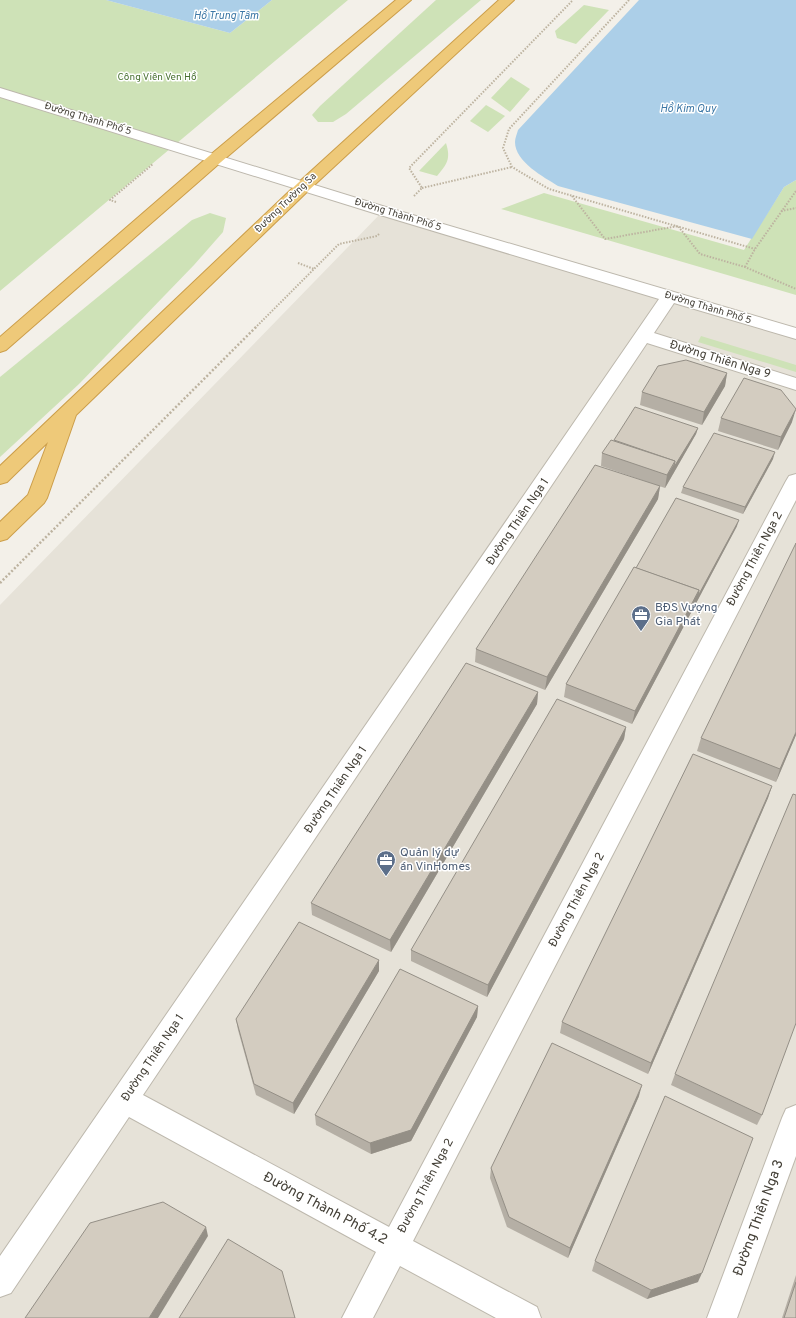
<svg xmlns="http://www.w3.org/2000/svg" width="796" height="1318" viewBox="0 0 796 1318" font-family="Overpass,sans-serif">
	<style>
		.residential { fill: #e6e2d8 }
		.green { fill: #cee2b7 }
		.water { fill: #accfe8 }
		.lines { fill: none; stroke-linecap: round; stroke-linejoin: round }
		.minor-casing { stroke: #bdb8ad; stroke-width: 2 }
		.highway-casing { stroke: #cc9e4a; stroke-width: 2 }
		.path-far1 { stroke: #bdb3a0; stroke-width: 2; stroke-dasharray: 1.5 1.5; stroke-linecap: butt }
		.path { stroke: #bdb3a0; stroke-width: 2.5; stroke-dasharray: 2 2; stroke-linecap: butt }
		.minor { fill: #fff; fill-rule: evenodd }
		.highway { fill: #eec979; fill-rule: evenodd }
		.wall { fill: #b5afa5 }
		.shaded-wall { fill: #948f86 }
		.building { fill: #d3ccc0; stroke: #948f86 }
		.labels { text-anchor: middle; dominant-baseline: central; stroke-width: 3; stroke-linejoin: round; paint-order: stroke }
		.far-park-label { font-size: 10px; fill: #497132; stroke: #fff }
		.far-street-label { font-size: 10px; fill: #454138; stroke: #fff }
		.far-water-label { font-size: 11px; font-style: italic; fill: #3d78a6; stroke: #fff }
		.street-label { font-size: 12px; fill: #454138; stroke: #fff }
		.service-label { font-size: 12px; fill: #4e5e75; stroke: #fff; text-anchor: start }
		.near-street-label { font-size: 14px; fill: #454138; stroke: #fff }
	</style>
	<rect width="100%" height="100%" fill="#f3f0e9"/>
	<!-- residential -->
	<polygon class="residential" points="383,211 796,334 796,1318 0,1318 0,605"/>
	<!-- green -->
	<g class="green">
		<polygon points="0,0 106,0 230,33 272,0 348,0 0,291"/>
		<polygon points="436,0 481,0 346,114 333,122 318,122 312,115 320,106"/>
		<polygon points="584,5 609,10 576,44 557,38 555,31"/>
		<polygon points="511,77 530,89 510,112 491,98"/>
		<polygon points="486,105 505,116 488,132 470,121"/>
		<path d="M446,143C451,159 447,164 437,176L419,171Z"/>
		<polygon points="796,180 796,295 501,209 544,193 744,250 784,187"/>
		<polygon points="210,213 226,218 223,232 194,265 79,384 0,457 0,377 192,220"/>
		<polygon points="701,336 796,365 796,372 698,342"/>
	</g>
	<!-- water -->
	<g class="water">
		<polygon points="106,0 272,0 230,33"/>
		<path d="M639,0H796V180L784,187L752,239L558,186C544,177 515,162 515,142C515,138 517,134 518,130Z"/>
	</g>
	<g class="lines">
		<!-- minor casing -->
		<g class="minor-casing">
			<g id="minor">
				<polygon points="0,88 389,208 796,328 796,339 674,303 654,333 796,378 796,390 647,343 143,1095 389,1227 786,481 789,476 796,474 796,500 413,1241 537,1307 541,1318 496,1318 400,1266 373,1318 342,1318 376,1252 129,1117 11,1293 0,1297 0,1256 659,299 377,214 0,97"/>
				<polygon points="796,1105 796,1156 737,1318 707,1318 782,1118 786,1109"/>
			</g>
		</g>
		<!-- highway casing -->
		<g class="highway-casing">
			<g id="highway">
				<polygon points="396,0 411,0 221,162 6,350 0,352 0,337 209,156"/>
				<polygon points="499,0 514,0 310,189 76,415 47,498 44,503 7,539 0,541 0,522 28,495 48,442 7,482 0,484 0,466 298,183"/>
			</g>
		</g>
		<!-- path-far1 -->
		<g class="path-far1">
			<polyline points="629,0 509,129 503,148 512,167 549,189 755,249"/>
			<polyline points="422,188 512,167"/>
			<polyline points="414,196 422,188 409,168 573,0"/>
			<polyline points="572,196 605,239 678,226 700,254 745,267 796,289"/>
			<polyline points="116,202 110,200 153,164"/>
			<polyline points="781,211 796,208"/>
			<polyline points="298,263 314,269"/>
			<polyline points="745,267 755,249 796,191"/>
			<polyline points="255,328 339,244 377,236 379,234"/>
		</g>
		<!-- path -->
		<polyline class="path" points="0,583 256,327"/>
		<!-- minor -->
		<use href="#minor" class="minor"/>
		<!-- highway -->
		<use href="#highway" class="highway"/>
	</g>
	<!-- wall -->
	<g class="wall">
		<polygon points="727,373 725,386 702,425 640,405 642,392"/>
		<polygon points="721,418 792,422 778,450 718,431"/>
		<polygon points="698,428 696,434 665,488 601,466 602,453 614,440"/>
		<polygon points="773,459 743,514 681,493 683,487"/>
		<polygon points="660,486 658,499 545,690 475,662 476,649"/>
		<polygon points="737,526 632,724 564,697 566,684 636,568"/>
		<polygon points="538,692 537,704 391,952 312,915 311,903"/>
		<polygon points="626,727 624,739 487,997 411,961 411,950"/>
		<polygon points="796,735 776,782 697,751 701,738"/>
		<polygon points="772,786 768,798 648,1074 560,1033 562,1022"/>
		<polygon points="379,971 294,1114 256,1095 238,1030 236,1019"/>
		<polygon points="478,1006 477,1017 411,1141 371,1154 316,1125 315,1115"/>
		<polygon points="675,1074 762,1115 757,1125 671,1085"/>
		<polygon points="639,1096 568,1258 507,1227 490,1178 491,1168"/>
		<polygon points="595,1261 698,1282 647,1299 592,1271"/>
		<polygon points="796,1275 796,1318 782,1318"/>
	</g>
	<!-- shaded-wall -->
	<g class="shaded-wall">
		<polygon points="727,373 725,386 702,425 704,412"/>
		<polygon points="796,409 792,422 778,450 781,437"/>
		<polygon points="698,428 696,434 665,488 667,475"/>
		<polygon points="775,452 773,459 743,514 745,507"/>
		<polygon points="660,486 658,499 545,690 547,677"/>
		<polygon points="739,520 737,526 632,724 635,711 699,590"/>
		<polygon points="538,692 537,704 391,952 390,940"/>
		<polygon points="626,727 624,739 487,997 488,985"/>
		<polygon points="796,732 796,735 776,782 780,769"/>
		<polygon points="772,786 768,798 648,1074 651,1063"/>
		<polygon points="379,960 379,971 294,1114 293,1103"/>
		<polygon points="478,1006 477,1017 411,1141 371,1154 370,1143"/>
		<polygon points="642,1085 639,1096 568,1258 570,1248"/>
		<polygon points="206,1227 208,1236 158,1318 149,1318"/>
		<polygon points="702,1273 698,1282 647,1299 651,1290"/>
	</g>
	<!-- building -->
	<g class="building">
		<polygon points="686,360 727,373 704,412 642,392 658,366"/>
		<polygon points="744,378 781,390 796,409 781,437 721,418"/>
		<polygon points="635,407 698,428 674,467 675,461 614,440"/>
		<polygon points="714,433 775,452 745,507 683,487"/>
		<polygon points="611,440 675,461 667,475 602,453"/>
		<polygon points="595,465 660,486 547,677 476,649"/>
		<polygon points="676,498 739,520 698,596 699,590 636,568"/>
		<polygon points="796,543 796,732 780,769 701,738"/>
		<polygon points="634,567 699,590 635,711 566,684"/>
		<polygon points="466,663 538,692 390,940 311,903"/>
		<polygon points="557,699 626,727 488,985 411,950"/>
		<polygon points="693,754 772,786 651,1063 562,1022"/>
		<polygon points="793,794 796,795 796,1023 762,1115 675,1074"/>
		<polygon points="299,922 379,960 293,1103 254,1084 236,1019"/>
		<polygon points="400,969 478,1006 411,1130 370,1143 315,1115"/>
		<polygon points="552,1043 642,1085 570,1248 509,1217 491,1168"/>
		<polygon points="665,1096 753,1138 702,1273 651,1290 595,1261"/>
		<polygon points="163,1202 206,1227 149,1318 25,1318 90,1223"/>
		<polygon points="228,1239 282,1271 295,1318 179,1318"/>
		<polygon points="796,1282 796,1318 784,1318"/>
	</g>
	<!-- icons -->
	<defs>
		<g id="office-pin" transform="scale(1)"><path d="M0 17L-7.5 6A9.5 9.5 0 1 1 7.5 6Z" fill="#5c6f8a" stroke="#fff"/><path d="M-6-3h4V-5.5h4V-3h4V5H-6ZM-1-4.5V-3h2v-1.5ZM-6 0V1H6V0Z" fill="#fff"/></g>
	</defs>
	<g fill-rule="evenodd">
		<use href="#office-pin" x="641" y="615"/>
		<use href="#office-pin" x="386" y="860"/>
	</g>
	<g class="labels">
		<!-- far-park labels -->
		<g class="far-park-label">
			<text x="157" y="77">Công Viên Ven Hồ</text>
		</g>
		<!-- far-street labels -->
		<g class="far-street-label">
			<text transform="translate(88 119) rotate(17)">Đường Thành Phố 5</text>
			<text transform="translate(286 203) rotate(-44)">Đường Trường Sa</text>
			<text transform="translate(398 215) rotate(17)">Đường Thành Phố 5</text>
			<text transform="translate(708 308) rotate(17)">Đường Thành Phố 5</text>
		</g>
		<!-- far-water labels -->
		<g class="far-water-label">
			<text x="226" y="16">Hồ Trung Tâm</text>
			<text x="688" y="109">Hồ Kim Quy</text>
		</g>
		<!-- street labels -->
		<g class="street-label">
			<text transform="translate(720 360) rotate(17)">Đường Thiên Nga 9</text>
			<text transform="translate(518 522) rotate(-56)">Đường Thiên Nga 1</text>
			<text transform="translate(755 559) rotate(-62)">Đường Thiên Nga 2</text>
			<text transform="translate(336 790) rotate(-56)">Đường Thiên Nga 1</text>
			<text transform="translate(577 900) rotate(-62)">Đường Thiên Nga 2</text>
			<text transform="translate(153 1058) rotate(-56)">Đường Thiên Nga 1</text>
			<text transform="translate(426 1186) rotate(-62)">Đường Thiên Nga 2</text>
		</g>
		<!-- service labels -->
		<g class="service-label">
			<text x="655" y="608">BĐS Vượng<tspan x="655" dy="14">Gia Phát</tspan></text>
			<text x="400" y="853">Quản lý dự<tspan x="400" dy="14">án VinHomes</tspan></text>
		</g>
		<!-- near-street labels -->
		<g class="near-street-label">
			<text transform="translate(325 1209) rotate(28)">Đường Thành Phố 4.2</text>
			<text transform="translate(759 1218) rotate(-70)">Đường Thiên Nga 3</text>
		</g>
	</g>
</svg>
